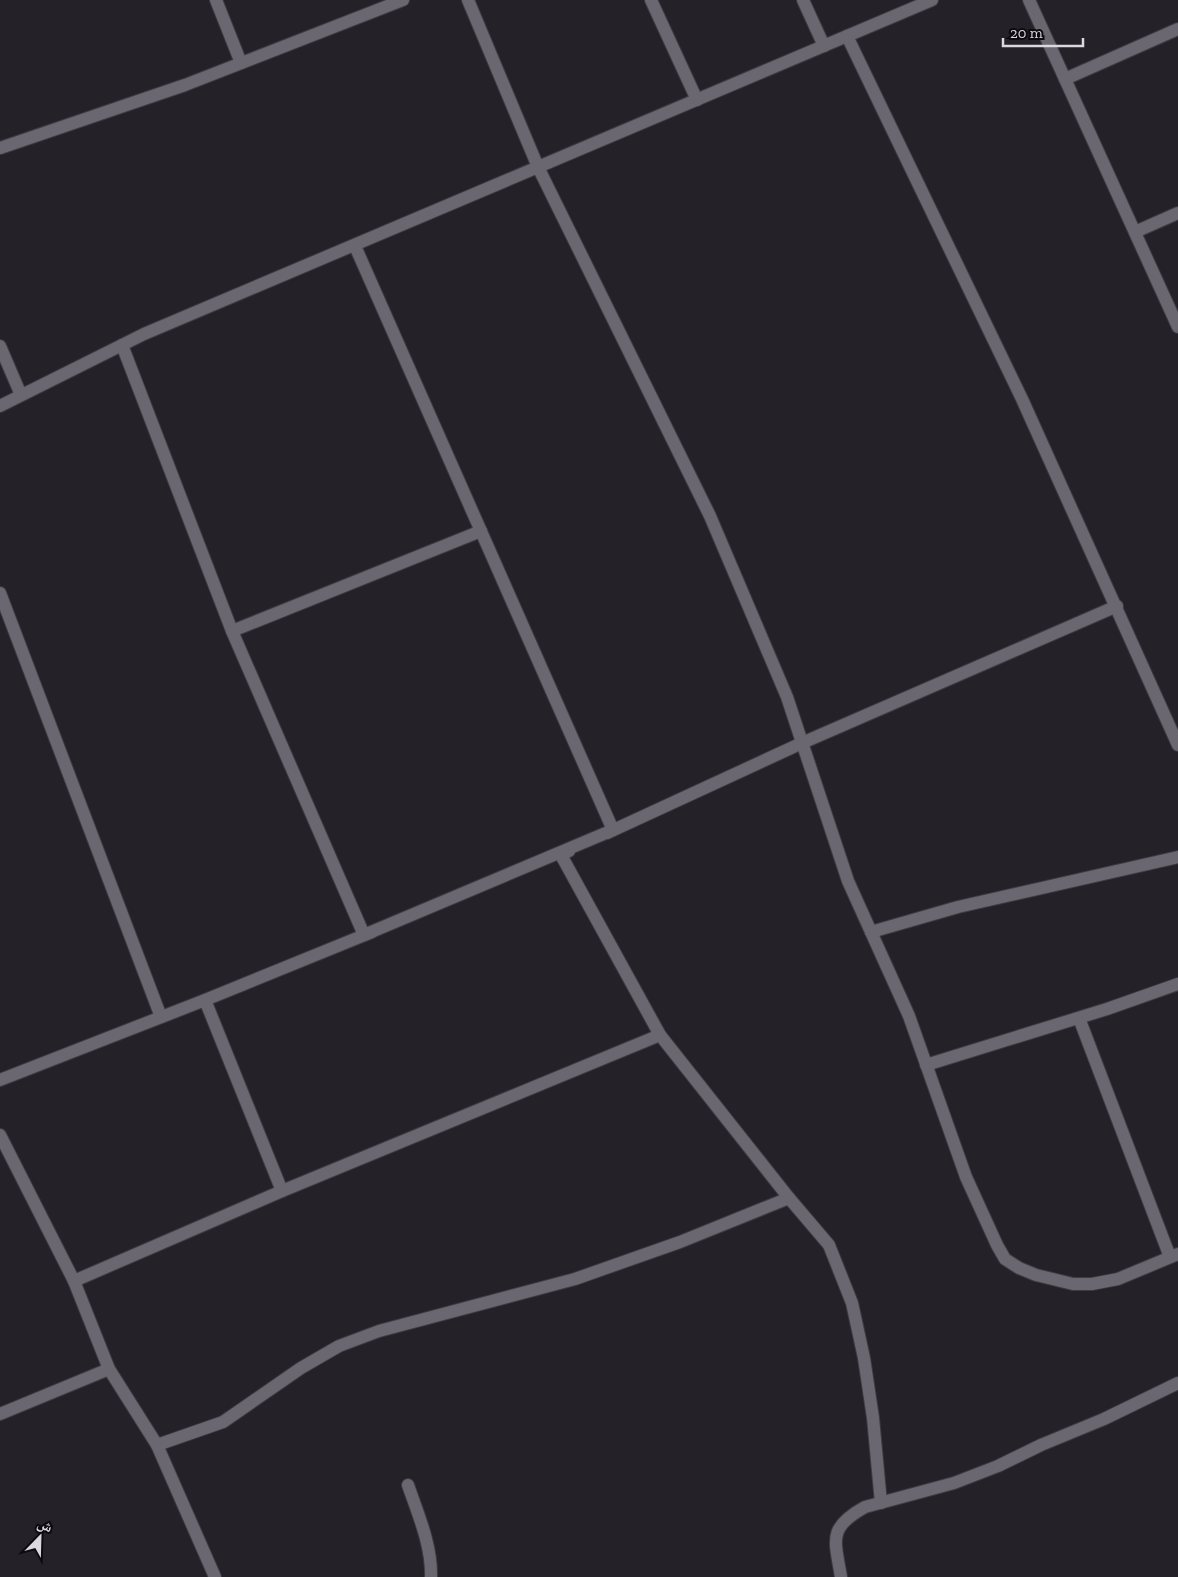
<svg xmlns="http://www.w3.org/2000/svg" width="1178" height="1577" viewBox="0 0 1178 1577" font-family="'Zilla Slab','Noto Naskh Arabic',serif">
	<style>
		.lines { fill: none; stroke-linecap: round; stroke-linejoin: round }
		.minor-casing { stroke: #3e3b43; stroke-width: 14 }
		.minor { stroke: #6b6771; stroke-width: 12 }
	</style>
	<rect width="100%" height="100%" fill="#242129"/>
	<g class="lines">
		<!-- minor casing -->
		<g class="minor-casing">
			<g id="minor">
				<polyline points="216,0 241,63"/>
				<polyline points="468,0 538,167 710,516 787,697 848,881 909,1016 966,1177 997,1245 1005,1259 1019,1268 1036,1275 1073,1284 1092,1284 1118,1279 1178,1254"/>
				<polyline points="651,0 697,100"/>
				<polyline points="803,0 824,46"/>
				<polyline points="1029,0 1178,327"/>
				<polyline points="847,36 1022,399 1178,745"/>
				<polyline points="1065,79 1178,29"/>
				<polyline points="0,148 185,85 403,0"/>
				<polyline points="1135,232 1178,213"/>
				<polyline points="122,345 232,631 364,935 613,830 355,246"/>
				<polyline points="0,346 21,395"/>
				<polyline points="0,406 144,334 932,0"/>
				<polyline points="0,593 161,1017"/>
				<polyline points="232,631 481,531"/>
				<polyline points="607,833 802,743 1117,606"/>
				<polyline points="569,851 561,855 660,1035"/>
				<polyline points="871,932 958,907 1178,857"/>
				<polyline points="205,1000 372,932"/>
				<polyline points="1079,1018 1170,1257"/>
				<polyline points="926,1065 1107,1009 1178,984"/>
				<polyline points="0,1080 205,1000 282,1191"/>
				<polyline points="0,1135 74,1281 109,1369 157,1445 215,1577"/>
				<polyline points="74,1281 282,1191 660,1035 789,1198 829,1245 852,1303 864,1358 873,1418 881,1503"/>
				<polyline points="0,1414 109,1369"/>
				<polyline points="157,1445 223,1422 301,1368 339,1346 379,1331 575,1279 680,1242 789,1198"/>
				<path d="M408,1485C418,1514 432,1546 431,1577"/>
				<path d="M841,1577C835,1540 827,1528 865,1507L954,1483L998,1466L1041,1445L1104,1419L1178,1383"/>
			</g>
		</g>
		<!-- minor -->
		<use href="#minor" class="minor"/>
	</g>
	<!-- north arrow -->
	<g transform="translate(40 1537) rotate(23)" stroke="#0d0b0f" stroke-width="4" paint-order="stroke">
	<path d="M0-4L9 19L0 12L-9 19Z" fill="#dbd8de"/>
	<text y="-8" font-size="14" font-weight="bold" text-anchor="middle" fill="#dbd8de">ش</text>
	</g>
	<!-- scale -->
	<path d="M1003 38v8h80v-8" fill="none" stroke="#dbd8de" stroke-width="2.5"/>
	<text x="1010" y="38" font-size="15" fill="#dbd8de" stroke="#0d0b0f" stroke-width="4" paint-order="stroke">20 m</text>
</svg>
